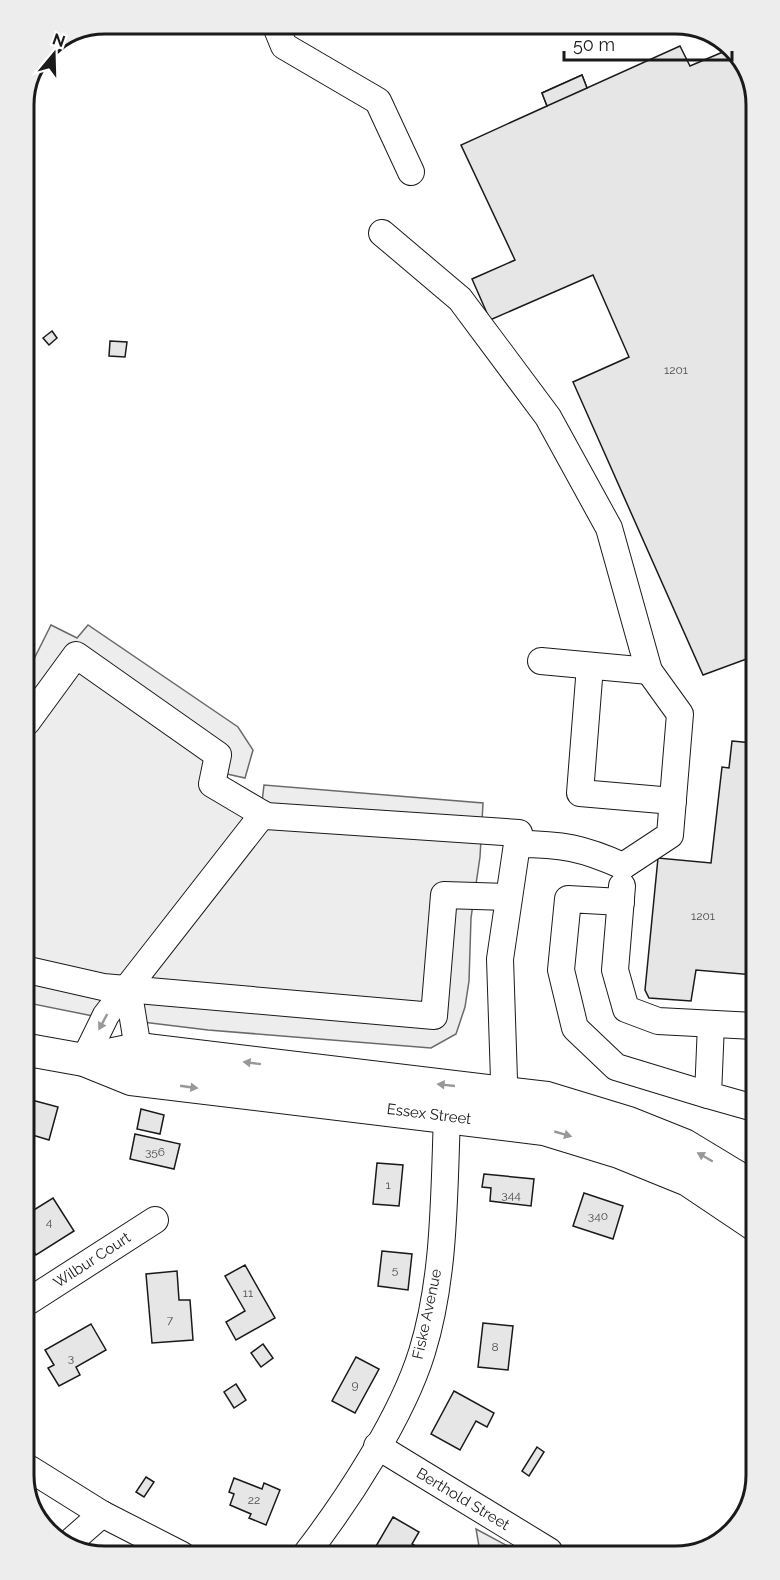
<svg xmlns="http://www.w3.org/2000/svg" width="780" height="1580" viewBox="0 0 780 1580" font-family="Raleway,sans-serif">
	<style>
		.built { fill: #ededed; stroke: #6a6a6a; stroke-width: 1.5 }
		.building { fill: #e6e6e6; stroke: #1a1a1a; stroke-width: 1.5 }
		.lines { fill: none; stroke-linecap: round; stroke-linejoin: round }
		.minor-casing { stroke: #1a1a1a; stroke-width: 28 }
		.major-casing { stroke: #1a1a1a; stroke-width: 34 }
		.minor { stroke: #fff; stroke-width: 26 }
		.major { stroke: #fff; stroke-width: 32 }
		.oneway { fill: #989898 }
		.labels { text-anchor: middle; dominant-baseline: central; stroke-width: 4.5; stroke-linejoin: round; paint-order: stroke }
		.number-label { font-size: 12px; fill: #4d4d4d }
		.street-label { font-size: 15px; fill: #1a1a1a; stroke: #fff }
		.rim { fill: none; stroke: #1a1a1a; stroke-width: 3 }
	</style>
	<rect width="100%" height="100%" fill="#fff"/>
	<!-- built -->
	<g class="built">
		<polygon points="51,625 77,638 88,625 238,727 253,750 245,778 227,774 228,782 262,802 264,785 483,803 480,857 471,918 469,981 465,1007 456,1034 431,1048 208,1030 93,1016 28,1003 27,673"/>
		<polygon points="476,1529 517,1551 517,1552 480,1552"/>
	</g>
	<!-- building -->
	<g class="building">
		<polygon points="680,46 690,66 730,49 750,75 752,657 703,675 573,382 629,357 593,275 490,320 472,279 515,260 461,145 547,106 542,93 582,75 587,88"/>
		<polygon points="582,75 587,88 547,106 542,93"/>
		<polygon points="52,331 57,338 49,345 43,338"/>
		<polygon points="110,341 127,342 125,357 109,356"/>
		<polygon points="732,741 753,743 754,975 696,970 691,1001 649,998 645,990 658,858 711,863 722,767 729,768"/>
		<polygon points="28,1099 58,1107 49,1140 29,1134"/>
		<polygon points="141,1109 164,1115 160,1134 137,1129"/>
		<polygon points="135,1134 180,1144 174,1169 130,1159"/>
		<polygon points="377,1163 403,1165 399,1206 373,1204"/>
		<polygon points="484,1174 534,1179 531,1206 490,1201 491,1188 482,1187"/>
		<polygon points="584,1193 623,1206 613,1239 573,1226"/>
		<polygon points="53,1198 74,1231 36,1255 29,1244 29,1213"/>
		<polygon points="382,1251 412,1254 408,1290 378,1286"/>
		<polygon points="245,1265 275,1318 236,1340 226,1322 245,1311 225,1276"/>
		<polygon points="177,1271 179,1300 190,1300 193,1340 152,1343 146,1274"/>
		<polygon points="483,1323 513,1326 508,1370 478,1367"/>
		<polygon points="91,1324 106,1350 76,1367 80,1375 59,1386 48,1368 54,1365 45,1350"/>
		<polygon points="263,1344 273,1358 261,1367 251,1353"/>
		<polygon points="356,1357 379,1369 355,1413 332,1401"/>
		<polygon points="236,1384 246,1400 234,1408 224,1392"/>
		<polygon points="454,1391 494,1413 487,1427 476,1421 460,1450 431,1434"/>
		<polygon points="537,1447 544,1452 529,1476 522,1471"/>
		<polygon points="146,1477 154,1482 144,1497 136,1492"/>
		<polygon points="234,1478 262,1489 264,1483 280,1490 266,1525 249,1518 251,1514 230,1505 234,1494 229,1492"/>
		<polygon points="393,1517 419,1532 412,1544 421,1549 419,1553 372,1553"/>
	</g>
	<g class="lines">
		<!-- minor casing -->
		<g class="minor-casing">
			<g id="minor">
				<polyline points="275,24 284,46 378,101 411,172"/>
				<polyline points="382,233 460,299 548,417 609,528 649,671 680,714 670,835 623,866"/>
				<polyline points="541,661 649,671"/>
				<polyline points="590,666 580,793 673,801"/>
				<polyline points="27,722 76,655 218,755 212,784 266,816 519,833"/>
				<polyline points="622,886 615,970 626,1009 658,1021 754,1026"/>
				<polyline points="621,902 568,899 561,970 575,1028 616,1067 708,1095"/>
				<polyline points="28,970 103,987 434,1016 444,895 508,897"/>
				<polyline points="128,988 138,1049"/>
				<polyline points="711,1024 708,1095 754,1108"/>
				<polyline points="84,1060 106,1015 263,814"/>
				<path d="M505,1110L500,959L517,844C562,844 583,848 623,866"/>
				<polyline points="29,1301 155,1220"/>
				<polyline points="377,1446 549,1551"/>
				<polyline points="30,1469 102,1514 182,1555"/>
				<polyline points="68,1544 102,1514"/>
				<path d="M306,1554C347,1501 402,1417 422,1352C445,1278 444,1194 447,1116"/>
			</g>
		</g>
		<!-- major casing -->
		<g class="major-casing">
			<g id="major">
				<polyline points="28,1050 84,1060 131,1079 544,1129 619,1152 688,1180 755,1225"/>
				<polyline points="84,1060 138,1049 547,1098 629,1123 684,1145 755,1188"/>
			</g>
		</g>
		<!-- minor -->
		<use href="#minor" class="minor"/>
		<!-- major -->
		<use href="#major" class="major"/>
	</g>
	<!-- one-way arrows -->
	<defs><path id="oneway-solid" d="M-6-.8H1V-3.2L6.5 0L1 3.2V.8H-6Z" transform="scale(1.5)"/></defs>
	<g class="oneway">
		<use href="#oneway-solid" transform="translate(103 1022) rotate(118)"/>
		<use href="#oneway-solid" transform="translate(252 1063) rotate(-173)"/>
		<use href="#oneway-solid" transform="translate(446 1085) rotate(-174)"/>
		<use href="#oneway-solid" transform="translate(189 1087) rotate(8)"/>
		<use href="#oneway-solid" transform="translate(563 1134) rotate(16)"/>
		<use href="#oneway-solid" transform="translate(705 1157) rotate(-150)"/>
	</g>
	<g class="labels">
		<!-- number labels -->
		<g class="number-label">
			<text x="676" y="370">1201</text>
			<text x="703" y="916">1201</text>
			<text x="155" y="1152">356</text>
			<text x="388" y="1185">1</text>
			<text x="511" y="1195">344</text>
			<text x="598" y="1216">340</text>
			<text x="49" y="1222">4</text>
			<text x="395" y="1270">5</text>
			<text x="248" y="1293">11</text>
			<text x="170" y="1320">7</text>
			<text x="495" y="1347">8</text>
			<text x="71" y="1358">3</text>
			<text x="355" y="1385">9</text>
			<text x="254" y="1500">22</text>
		</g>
		<!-- street labels -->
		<g class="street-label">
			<text transform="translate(429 1114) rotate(7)">Essex Street</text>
			<text transform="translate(92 1260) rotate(-33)">Wilbur Court</text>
			<text transform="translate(427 1314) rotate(-78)">Fiske Avenue</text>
			<text transform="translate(463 1499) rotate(31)">Berthold Street</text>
		</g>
	</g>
	<!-- crop -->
	<path d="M0 0H780V1580H0ZM105 34H675A71 71 0 0 1 746 105V1475A71 71 0 0 1 675 1546H105A71 71 0 0 1 34 1475V105A71 71 0 0 1 105 34Z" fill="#ededed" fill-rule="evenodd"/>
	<path class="rim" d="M105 34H675A71 71 0 0 1 746 105V1475A71 71 0 0 1 675 1546H105A71 71 0 0 1 34 1475V105A71 71 0 0 1 105 34Z"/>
	<!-- north arrow -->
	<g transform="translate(54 54) rotate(19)" stroke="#ffffff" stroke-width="4.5" paint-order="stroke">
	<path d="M0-4.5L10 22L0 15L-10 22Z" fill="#1a1a1a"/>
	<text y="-9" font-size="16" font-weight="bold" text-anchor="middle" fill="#1a1a1a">N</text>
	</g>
	<!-- scale -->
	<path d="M564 51v9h168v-9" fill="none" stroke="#1a1a1a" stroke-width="3"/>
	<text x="573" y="51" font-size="18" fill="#1a1a1a" stroke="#ffffff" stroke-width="4.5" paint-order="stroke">50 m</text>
</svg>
